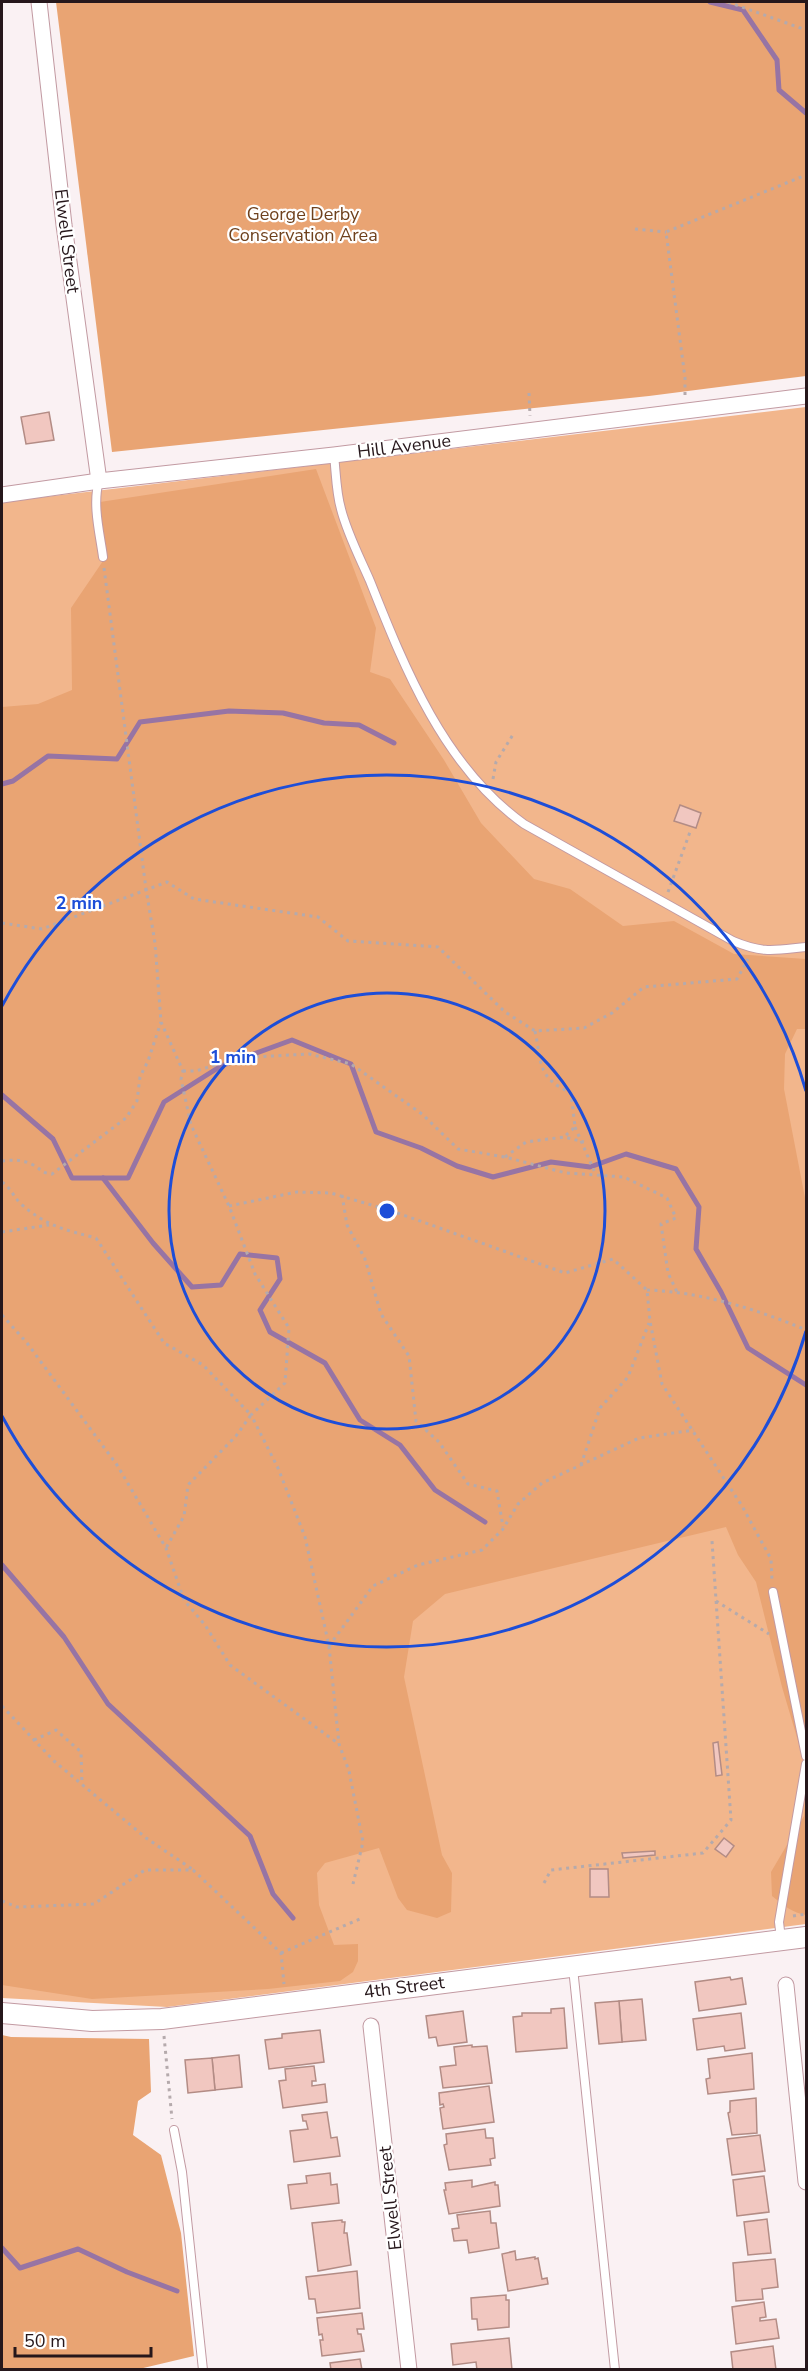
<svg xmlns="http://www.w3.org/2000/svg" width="808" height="2371" viewBox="0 0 808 2371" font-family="'Nunito Sans',sans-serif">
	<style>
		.green { fill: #f2b68c }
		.forest { fill: #e9a473 }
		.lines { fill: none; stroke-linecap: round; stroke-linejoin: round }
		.stream { stroke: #9774a4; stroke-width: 5 }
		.building { fill: #f1c7c0; stroke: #b38c85; stroke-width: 1.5 }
		.service-casing { stroke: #c29aa2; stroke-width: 10 }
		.minor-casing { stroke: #c29aa2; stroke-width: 17 }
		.tertiary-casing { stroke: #c29aa2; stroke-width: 22 }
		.path { stroke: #b5aaac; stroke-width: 3; stroke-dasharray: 3 4.5; stroke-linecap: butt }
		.service { stroke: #fff; stroke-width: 8 }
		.minor { stroke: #fff; stroke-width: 15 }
		.tertiary { stroke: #fff; stroke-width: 20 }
		.ring { fill: none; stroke: #1d4ed8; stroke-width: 3 }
		.labels { text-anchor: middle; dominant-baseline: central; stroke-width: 4.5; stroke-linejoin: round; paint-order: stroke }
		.park-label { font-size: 18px; fill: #6f411d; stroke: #fff }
		.street-label { font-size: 18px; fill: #26171b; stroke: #fff }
		.centre { fill: #1d4ed8; stroke: #fff; stroke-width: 3 }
		.ring-label { font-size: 18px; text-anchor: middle; font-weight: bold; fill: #1d4ed8; stroke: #fff; stroke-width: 4.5; stroke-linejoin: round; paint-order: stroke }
	</style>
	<rect width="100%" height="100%" fill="#faf1f3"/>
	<!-- green -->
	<polygon class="green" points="806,407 806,1924 167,2007 2,1998 2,502"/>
	<!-- forest -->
	<g class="forest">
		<polygon points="56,2 806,2 806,376 649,396 112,452"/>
		<polygon points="316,469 376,628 370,672 390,679 444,760 481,823 534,879 570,889 623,926 674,921 734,954 806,959 806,1029 797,1029 785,1054 784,1089 806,1203 806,1768 782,1687 756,1582 738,1555 726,1527 445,1594 413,1621 404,1677 442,1855 452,1873 451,1912 437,1918 407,1910 398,1898 379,1848 325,1863 317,1873 319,1905 334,1945 358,1944 358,1961 353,1972 340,1981 268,1989 92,1999 2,1985 2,707 38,704 72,690 71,608 105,558 100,502"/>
		<path d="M806,1797V1915C793,1913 783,1905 772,1896L771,1872L804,1816Z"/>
		<polygon points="2,2035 11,2037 149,2039 151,2092 138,2101 133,2135 161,2155 181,2233 194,2356 139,2369 2,2369"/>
	</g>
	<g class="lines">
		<!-- stream -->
		<g class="stream">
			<polyline points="710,2 743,10 777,60 779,90 806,113"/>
			<polyline points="2,784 13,781 48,756 117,759 140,722 229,711 283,713 324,723 359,725 394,743"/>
			<polyline points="2,1095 53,1139 72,1178 128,1178 164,1102 221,1066 292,1040 351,1064 376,1132 421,1148 457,1166 493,1177 551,1162 590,1167 626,1154 676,1169 699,1207 696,1249 721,1292 748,1348 806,1385"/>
			<polyline points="103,1178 153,1243 192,1287 221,1285 240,1254 277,1258 280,1279 260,1310 270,1332 325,1363 360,1420 400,1445 435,1490 485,1522"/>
			<polyline points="2,1565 64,1637 108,1704 250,1836 273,1894 293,1918"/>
			<polyline points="2,2248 20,2268 78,2249 127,2272 177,2291"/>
		</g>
	</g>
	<!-- building -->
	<g class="building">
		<polygon points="49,412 54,440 26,444 21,417"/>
		<polygon points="680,805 701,813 696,828 674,821"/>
		<polygon points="718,1742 722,1775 716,1776 713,1743"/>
		<polygon points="724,1838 734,1846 726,1857 715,1849"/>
		<polygon points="655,1851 655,1855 623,1858 622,1853"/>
		<polygon points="590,1869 608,1869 609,1897 590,1897"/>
		<polygon points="730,1977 731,1980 742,1978 746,2004 699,2011 695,1982"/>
		<polygon points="642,1999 646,2040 622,2042 619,2001"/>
		<polygon points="619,2001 622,2042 599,2044 595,2003"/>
		<polygon points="564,2008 567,2048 516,2052 513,2017 522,2016 522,2013 551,2013 551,2009"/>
		<polygon points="463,2011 467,2042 438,2046 436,2037 429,2038 426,2016"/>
		<polygon points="741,2013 745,2048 725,2051 724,2046 697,2050 693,2019"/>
		<polygon points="320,2030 324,2062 269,2069 265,2040 282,2038 282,2034"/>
		<polygon points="472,2045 472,2047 487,2046 492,2083 443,2088 440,2067 456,2065 454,2047"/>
		<polygon points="752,2053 754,2089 708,2094 706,2079 710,2078 708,2059"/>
		<polygon points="239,2055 242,2087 215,2090 212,2058"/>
		<polygon points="212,2058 215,2090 188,2093 185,2060"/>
		<polygon points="314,2066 316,2081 312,2081 312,2086 325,2084 327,2102 283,2108 279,2081 286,2080 285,2069"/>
		<polygon points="489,2086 494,2122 443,2129 440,2108 444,2107 443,2104 440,2105 439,2093"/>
		<polygon points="756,2098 757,2133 732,2135 728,2113 730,2112 730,2101"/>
		<polygon points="327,2112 331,2138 337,2137 340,2156 294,2162 290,2131 308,2129 306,2121 303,2121 302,2115"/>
		<polygon points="485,2129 486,2138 493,2138 495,2158 490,2159 491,2165 449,2170 444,2145 447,2144 446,2134"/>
		<polygon points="760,2135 765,2171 732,2175 727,2139"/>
		<polygon points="330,2173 331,2185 337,2184 339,2203 291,2209 288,2185 307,2183 306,2176"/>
		<polygon points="764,2176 769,2212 737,2216 733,2180"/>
		<polygon points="472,2180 472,2187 495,2182 495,2185 498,2185 500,2206 449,2214 444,2190 446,2190 445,2183"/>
		<polygon points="490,2211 491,2223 496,2223 499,2248 469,2253 467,2240 454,2241 452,2229 459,2228 457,2215"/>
		<polygon points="767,2219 771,2253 748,2255 744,2222"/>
		<polygon points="342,2220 342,2222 345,2222 344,2233 347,2233 351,2265 318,2271 312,2223"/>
		<polygon points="515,2251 516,2260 535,2257 535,2259 538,2258 542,2279 547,2278 548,2284 508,2291 502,2254"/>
		<polygon points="775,2259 778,2287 762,2289 763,2299 736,2301 733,2263"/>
		<polygon points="357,2271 360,2308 317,2313 315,2299 309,2299 306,2277"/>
		<polygon points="506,2295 506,2300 509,2300 509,2327 478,2330 477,2319 472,2319 471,2298"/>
		<polygon points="764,2302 766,2317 760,2318 760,2321 776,2319 779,2338 736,2344 732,2307"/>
		<polygon points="362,2313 364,2329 357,2329 358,2334 361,2334 364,2351 322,2356 320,2340 323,2340 322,2334 319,2335 317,2318"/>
		<polygon points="509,2338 512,2370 477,2370 476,2362 453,2365 451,2344"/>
		<polygon points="773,2346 776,2370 733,2370 731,2352"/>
		<polygon points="360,2359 362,2370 331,2370 330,2363"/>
	</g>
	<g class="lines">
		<!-- service casing -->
		<g class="service-casing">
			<g id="service">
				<path d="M334,455C336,472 336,492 341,509C347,533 360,558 370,581C405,669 444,767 524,824L733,941C764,954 775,950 806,947"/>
				<path d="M99,481C92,504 100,534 103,557"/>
				<polyline points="773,1592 806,1756"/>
				<polyline points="781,1939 779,1922 806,1764"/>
				<polyline points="573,1968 615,2370"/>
				<polyline points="174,2130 182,2172 203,2370"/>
			</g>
		</g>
		<!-- minor casing -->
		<g class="minor-casing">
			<g id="minor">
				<polyline points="39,2 64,225 99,481"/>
				<polyline points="2,495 99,481 334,455 806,396"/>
				<polyline points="786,1985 806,2182"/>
				<polyline points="371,2026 409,2370"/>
			</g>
		</g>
		<!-- tertiary casing -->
		<g class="tertiary-casing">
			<polyline id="tertiary" points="2,2013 92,2021 162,2019 806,1937"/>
		</g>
		<!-- path -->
		<g class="path">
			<polyline points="728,2 806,30"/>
			<polyline points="635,229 666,232"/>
			<polyline points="529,393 530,416"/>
			<polyline points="685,395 685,378 666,232 806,175"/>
			<polyline points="104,568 146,889 155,943 161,1022 183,1071 181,1079 191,1125 229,1206 255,1274 289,1328 285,1383 251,1415 278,1468 305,1537 329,1646 339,1744 349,1771 363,1842 353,1884"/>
			<polyline points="493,779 496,762 514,733"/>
			<polyline points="668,892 690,832"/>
			<polyline points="2,923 42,929 167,882 194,899 318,917 348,941 438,947 505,1012 535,1031 584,1028 612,1013 644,987 737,979 748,959"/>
			<path d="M535,1031C542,1065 537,1077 571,1093L575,1127L564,1137"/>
			<polyline points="183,1071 196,1071 237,1058 309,1054 351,1064 422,1114 458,1149 505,1157 566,1173 624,1177 667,1198 676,1218 661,1224 668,1273 677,1292"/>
			<polyline points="575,1127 596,1175"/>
			<polyline points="505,1157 526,1142 564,1137 584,1142"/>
			<path d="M2,1161C12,1160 21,1159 31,1164C41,1168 40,1173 52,1174L126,1118L137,1101L140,1077L148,1061L161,1022"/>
			<path d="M2,1182C11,1188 13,1196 20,1203C45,1226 66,1230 96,1238L164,1343L203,1365L251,1415L236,1436L188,1485L184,1516L166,1548"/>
			<polyline points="342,1195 347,1225 365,1259 381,1314 409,1356 416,1421 439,1442 468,1484 497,1491 503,1527"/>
			<polyline points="229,1206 297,1192 331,1193 395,1212 565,1273 613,1259 647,1290 650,1321 662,1384 742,1506 771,1559 772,1580"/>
			<polyline points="2,1232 49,1225"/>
			<path d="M647,1290C701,1292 757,1309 806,1330"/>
			<polyline points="2,1315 27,1343 117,1465 166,1548 184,1600 205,1625 230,1665 339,1744"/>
			<polyline points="581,1465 600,1408 628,1377 649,1323"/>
			<polyline points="716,1601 769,1634"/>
			<polyline points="329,1646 373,1586 418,1565 482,1550 503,1529 518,1504 542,1483 639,1438 694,1430"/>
			<polyline points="2,1706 54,1761 146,1838 192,1869"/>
			<polyline points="34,1740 56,1730 81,1752 82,1784"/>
			<polyline points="544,1883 551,1870 703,1853 731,1820 712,1541"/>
			<polyline points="2,1901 17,1907 94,1904 145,1870 193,1870 281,1953 284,1984"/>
			<polyline points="793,1916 806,1914"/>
			<polyline points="281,1953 362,1918"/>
			<polyline points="164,2036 172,2119"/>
		</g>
		<!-- service -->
		<use href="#service" class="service"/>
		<!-- minor -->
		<use href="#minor" class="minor"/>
		<!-- tertiary -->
		<use href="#tertiary" class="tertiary"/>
	</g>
	<!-- distance rings -->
	<g class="ring">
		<circle cx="387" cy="1211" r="218"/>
		<path d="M806 1331A436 436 0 0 1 2 1416M2 1006A436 436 0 0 1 806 1091"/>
	</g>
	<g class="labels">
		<!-- park labels -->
		<g class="park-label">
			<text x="303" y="214">George Derby<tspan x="303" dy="21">Conservation Area</tspan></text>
		</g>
		<!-- street labels -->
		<g class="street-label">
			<text transform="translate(67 241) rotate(83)">Elwell Street</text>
			<text transform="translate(404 446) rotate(-7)">Hill Avenue</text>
			<text transform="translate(404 1987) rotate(-7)">4th Street</text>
			<text transform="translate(390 2198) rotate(-96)">Elwell Street</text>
		</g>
	</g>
	<circle cx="387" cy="1211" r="9" class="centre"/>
	<g class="ring-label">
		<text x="79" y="909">2 min</text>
		<text x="233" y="1063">1 min</text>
	</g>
	<!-- border -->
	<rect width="808" height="2371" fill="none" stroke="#26171b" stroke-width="6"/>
	<!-- scale -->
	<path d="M15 2347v9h136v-9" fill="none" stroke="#26171b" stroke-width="3"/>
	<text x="24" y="2347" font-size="18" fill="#26171b" stroke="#ffffff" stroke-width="4.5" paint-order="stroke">50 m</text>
</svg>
